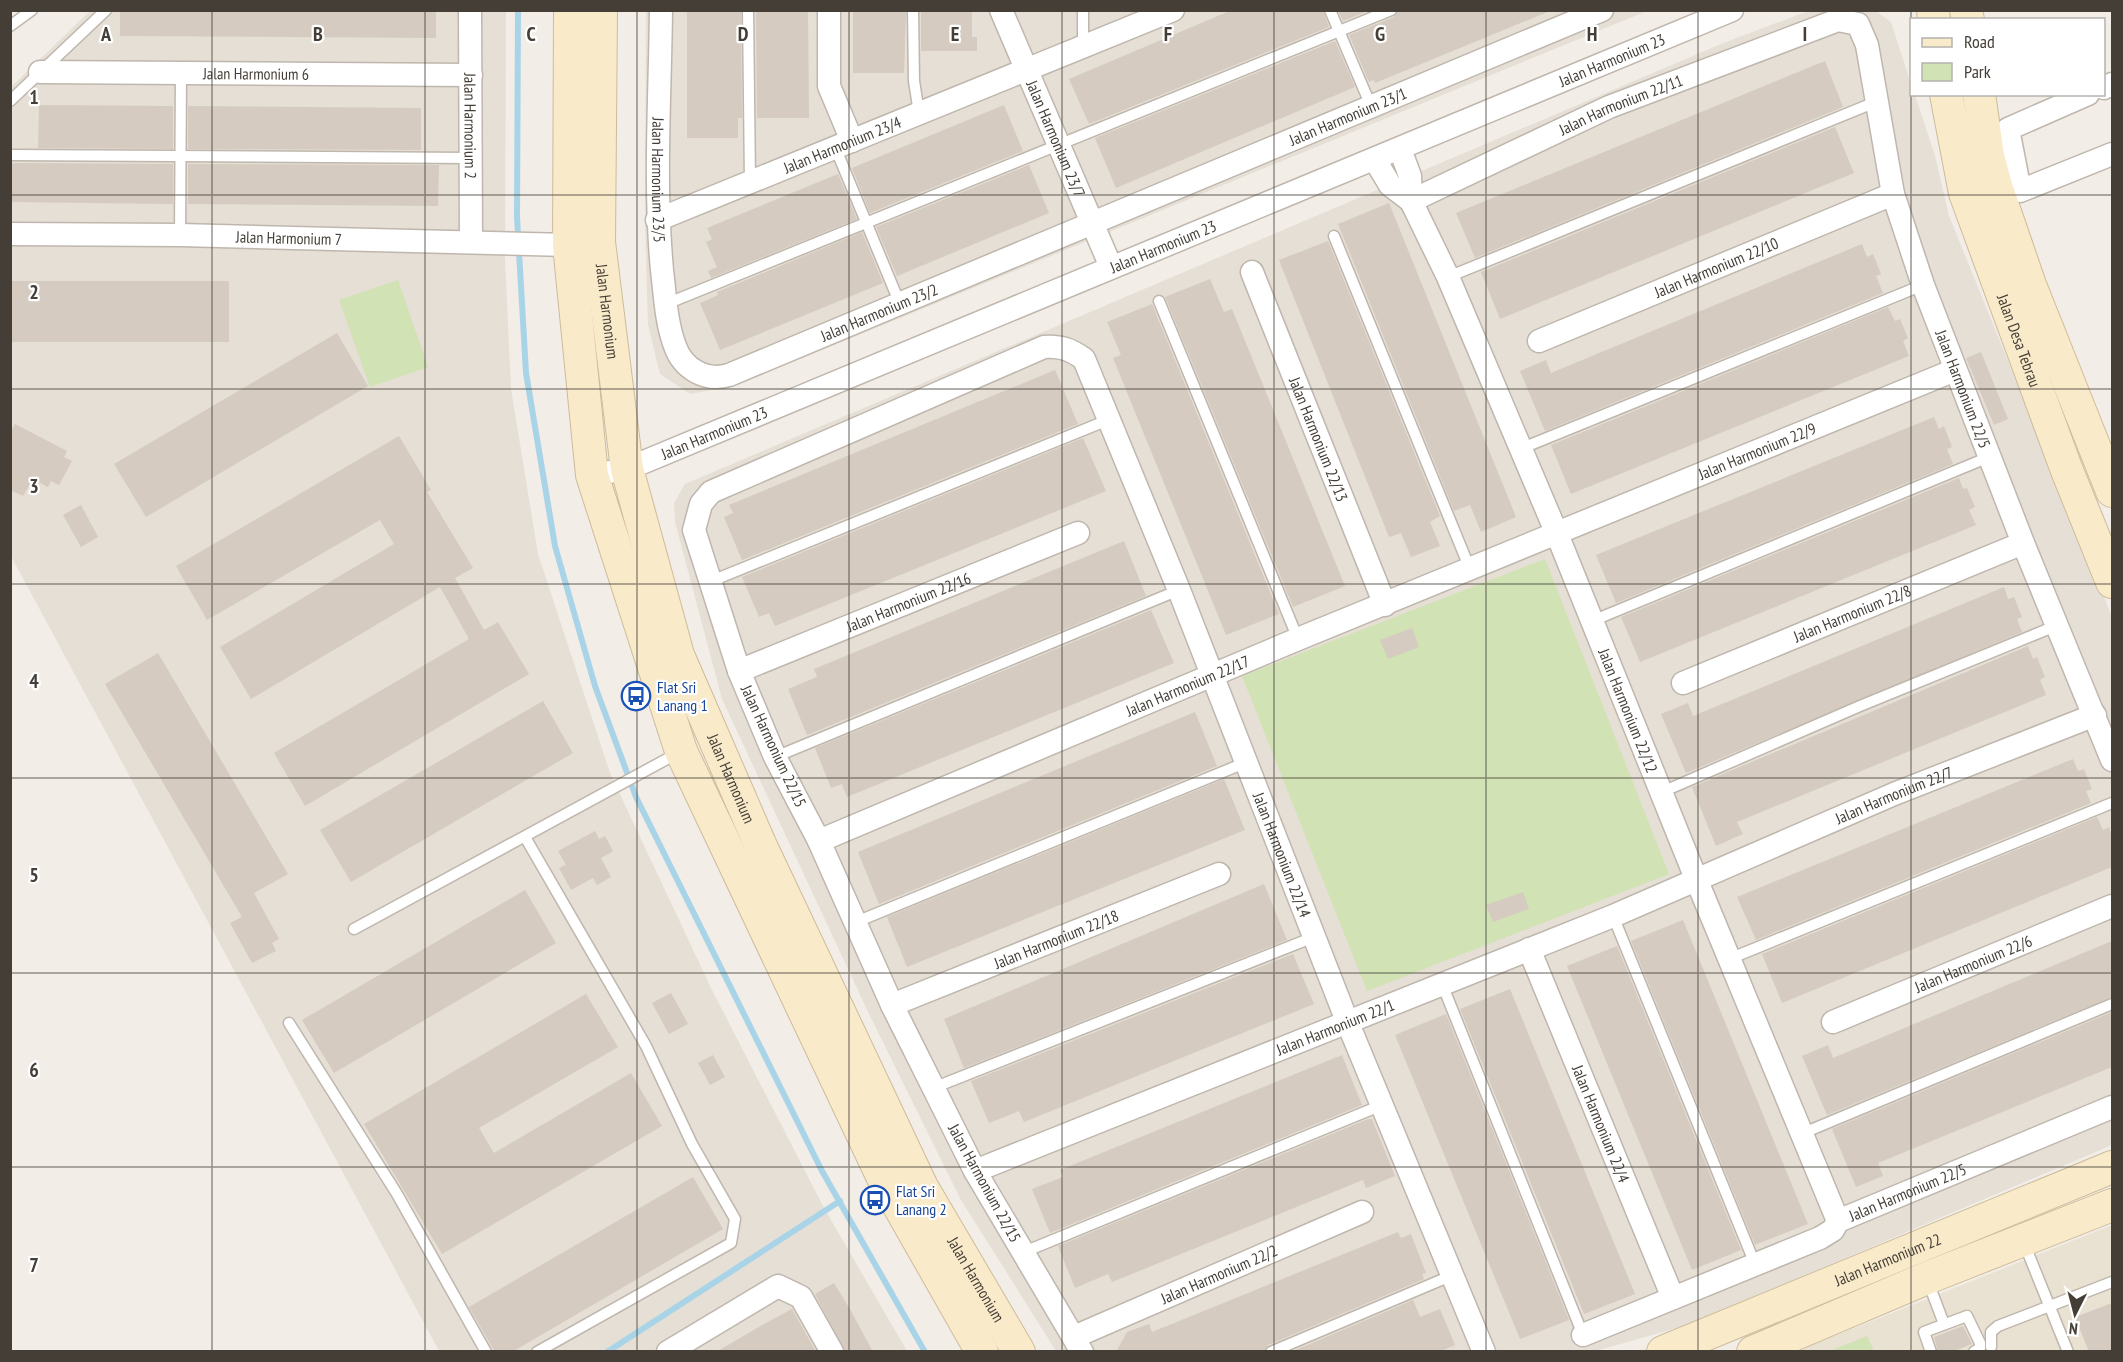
<svg xmlns="http://www.w3.org/2000/svg" width="2123" height="1362" viewBox="0 0 2123 1362" font-family="'PT Sans Narrow',sans-serif">
	<style>
		.residential { fill: #e5dfd5 }
		.education { fill: #e9e1d2 }
		.green { fill: #d1e2b4 }
		.lines { fill: none; stroke-linecap: round; stroke-linejoin: round }
		.stream { stroke: #a9d4e8; stroke-width: 6 }
		.building { fill: #d5cbc0 }
		.lane-casing { stroke: #bfb7ad; stroke-width: 13 }
		.street-casing { stroke: #bfb7ad; stroke-width: 25 }
		.secondary-casing { stroke: #cdbc9b; stroke-width: 34 }
		.lane { stroke: #fff; stroke-width: 10 }
		.street { stroke: #fff; stroke-width: 22 }
		.secondary { stroke: #f9eaca; stroke-width: 32 }
		.grid { fill: none; stroke: #443e37; stroke-width: 1.5; stroke-opacity: 0.55 }
		.labels { text-anchor: middle; dominant-baseline: central; stroke-width: 4.5; stroke-linejoin: round; paint-order: stroke }
		.street-label { font-size: 16px; fill: #443e37; stroke: #fff }
		.transit-label { font-size: 16px; fill: #164399; stroke: #fff; text-anchor: start }
		.grid-label { font-size: 20px; text-anchor: middle; font-weight: bold; fill: #443e37; stroke: #fff; stroke-width: 4.5; stroke-linejoin: round; paint-order: stroke }
	</style>
	<rect width="100%" height="100%" fill="#f2ede7"/>
	<!-- residential -->
	<g class="residential">
		<polygon points="90,11 506,11 505,259 511,389 538,554 610,773 711,988 824,1208 907,1351 439,1351 11,556 11,87"/>
		<polygon points="646,11 1647,11 737,385 690,394 660,374 648,325 645,222"/>
		<polygon points="1808,11 1876,11 1891,22 1911,84 1912,94 1915,95 1935,156 1949,216 2112,617 2112,1145 1687,1325 1596,1351 1056,1351 961,1200 869,1014 722,699 675,522 674,503 685,484 1721,44"/>
	</g>
	<!-- education -->
	<polygon class="education" points="2112,1225 2112,1351 1797,1351"/>
	<!-- green -->
	<g class="green">
		<polygon points="398,280 428,367 370,387 339,300"/>
		<polygon points="1545,559 1669,874 1367,991 1242,676"/>
		<polygon points="1867,1336 1874,1351 1830,1351"/>
	</g>
	<g class="lines">
		<!-- stream -->
		<g class="stream">
			<polyline points="518,10 517,217 526,373 555,546 595,686 636,797 822,1171 925,1352"/>
			<polyline points="607,1352 840,1201"/>
		</g>
	</g>
	<!-- building -->
	<g class="building">
		<polygon points="120,10 436,10 436,38 120,36"/>
		<polygon points="687,10 741,10 742,118 738,118 738,138 687,138"/>
		<polygon points="756,10 808,10 809,118 757,118"/>
		<polygon points="853,10 906,10 904,73 853,73"/>
		<polygon points="921,10 972,10 972,37 977,37 977,51 921,51"/>
		<polygon points="1232,10 1323,10 1329,27 1089,124 1069,79"/>
		<polygon points="1338,10 1370,10 1343,21"/>
		<polygon points="1398,10 1549,10 1550,11 1375,83 1374,80 1369,82 1349,35 1394,17"/>
		<polygon points="1335,41 1355,87 1116,188 1095,138"/>
		<polygon points="1825,61 1843,107 1475,258 1456,213"/>
		<polygon points="39,105 173,106 173,149 38,148"/>
		<polygon points="1004,105 1023,151 870,213 852,168"/>
		<polygon points="188,106 421,108 421,150 188,149"/>
		<polygon points="1835,127 1854,173 1500,319 1481,272"/>
		<polygon points="10,163 173,164 173,204 10,202"/>
		<polygon points="188,164 439,165 438,206 188,204"/>
		<polygon points="1029,165 1049,213 897,276 876,227"/>
		<polygon points="838,174 857,219 711,278 708,271 717,267 706,242 712,239 707,228"/>
		<polygon points="1389,203 1516,517 1481,532 1470,505 1454,511 1338,224"/>
		<polygon points="862,232 883,283 720,350 700,303 718,295 717,292"/>
		<polygon points="1328,241 1440,516 1430,522 1440,546 1411,557 1401,533 1389,537 1279,260"/>
		<polygon points="1862,244 1867,257 1873,254 1881,274 1876,276 1883,293 1545,431 1520,371 1546,360 1551,373"/>
		<polygon points="1210,279 1224,312 1232,309 1345,586 1293,607 1165,297"/>
		<rect x="10" y="281" width="219" height="61"/>
		<polygon points="1152,304 1279,614 1226,635 1113,358 1121,355 1107,322"/>
		<polygon points="1888,307 1895,321 1900,319 1908,338 1903,341 1909,356 1571,494 1551,445"/>
		<polygon points="337,333 368,386 146,517 114,464"/>
		<polygon points="1981,352 2008,419 1994,425 1966,358"/>
		<polygon points="1055,370 1078,424 742,560 724,517 733,513 729,505"/>
		<polygon points="1934,417 1939,429 1944,426 1952,447 1947,449 1953,464 1616,603 1596,555"/>
		<polygon points="15,424 67,451 64,457 72,461 59,485 51,481 48,487 33,479 23,496 10,490 10,433"/>
		<polygon points="399,436 431,490 427,492 473,568 455,578 484,630 498,622 529,674 305,806 274,753 469,639 440,587 251,699 220,647 394,544 380,520 207,620 176,566"/>
		<polygon points="1083,438 1106,491 775,626 769,613 759,617 742,577"/>
		<polygon points="1959,478 1963,489 1967,488 1975,507 1969,510 1976,525 1640,662 1621,617"/>
		<polygon points="81,505 98,537 81,547 63,515"/>
		<polygon points="1124,541 1146,596 807,735 788,689 817,677 814,669"/>
		<polygon points="2004,587 2008,599 2014,597 2022,617 2017,619 2022,632 1686,773 1661,714 1688,703 1693,716"/>
		<polygon points="1151,610 1174,663 847,797 842,784 831,788 815,748"/>
		<polygon points="1412,628 1419,647 1388,659 1380,640"/>
		<polygon points="2028,646 2033,659 2037,657 2045,677 2040,680 2046,695 1737,822 1743,834 1716,846 1692,787"/>
		<polygon points="158,653 288,874 254,893 279,939 272,943 276,951 252,963 230,923 242,917 105,684"/>
		<polygon points="543,701 573,753 351,882 320,830"/>
		<polygon points="1195,712 1217,766 879,904 858,852"/>
		<polygon points="2073,759 2078,771 2084,769 2092,789 2086,791 2091,803 1756,940 1737,897"/>
		<polygon points="1224,779 1245,830 907,967 887,917"/>
		<polygon points="2097,817 2103,830 2109,827 2112,836 2112,867 1782,1003 1762,954"/>
		<polygon points="595,831 599,839 605,836 613,851 601,858 611,877 597,885 593,878 571,890 559,868 566,865 558,851"/>
		<polygon points="1264,884 1287,940 964,1068 944,1019"/>
		<polygon points="525,890 556,943 334,1073 302,1020"/>
		<polygon points="1523,892 1529,909 1493,922 1486,905"/>
		<polygon points="1683,920 1808,1224 1757,1244 1755,1245 1631,941"/>
		<polygon points="2112,941 2112,997 1827,1115 1802,1056 1828,1045 1833,1058"/>
		<polygon points="1617,946 1741,1250 1692,1270 1567,966"/>
		<polygon points="1293,954 1314,1004 1024,1122 1019,1111 989,1123 971,1081"/>
		<polygon points="1510,989 1635,1294 1584,1314 1460,1009"/>
		<polygon points="671,993 688,1024 669,1034 652,1003"/>
		<polygon points="586,994 618,1047 479,1128 494,1153 631,1073 662,1126 442,1254 364,1124"/>
		<polygon points="2112,1012 2112,1067 1878,1163 1883,1176 1856,1187 1832,1129"/>
		<polygon points="1446,1014 1569,1320 1520,1339 1395,1035"/>
		<polygon points="713,1055 725,1077 710,1085 698,1063"/>
		<polygon points="1342,1055 1362,1105 1050,1233 1032,1189 1063,1177 1060,1170"/>
		<polygon points="1368,1119 1372,1119 1395,1176 1366,1188 1363,1180 1112,1282 1108,1274 1075,1288 1058,1246"/>
		<polygon points="693,1177 723,1229 512,1352 495,1352 469,1307"/>
		<polygon points="1398,1232 1401,1238 1411,1234 1426,1273 1422,1274 1424,1279 1268,1345 1264,1352 1116,1352 1127,1332 1149,1324 1152,1332"/>
		<polygon points="834,1283 851,1311 873,1352 845,1352 815,1294"/>
		<polygon points="1413,1300 1420,1317 1440,1309 1455,1345 1439,1352 1291,1352"/>
		<polygon points="2112,1303 2112,1352 2089,1352 2075,1317"/>
		<polygon points="792,1309 816,1352 716,1352 764,1324"/>
		<polygon points="1963,1326 1972,1344 1952,1352 1938,1352 1934,1337"/>
	</g>
	<g class="lines">
		<!-- lane casing -->
		<g class="lane-casing">
			<g id="lane">
				<polyline points="748,10 750,182"/>
				<polyline points="913,10 914,81 919,113"/>
				<polyline points="1083,10 1083,46"/>
				<polyline points="1330,10 1371,106"/>
				<polyline points="10,26 32,10"/>
				<polyline points="10,101 106,10"/>
				<polyline points="835,147 900,304"/>
				<polyline points="10,155 470,158"/>
				<polyline points="180,235 181,73"/>
				<polyline points="1334,236 1470,569"/>
				<polyline points="1448,277 1878,101"/>
				<polyline points="1159,301 1298,639"/>
				<polyline points="666,304 1391,10"/>
				<polyline points="1520,449 1923,285"/>
				<polyline points="709,582 1108,420"/>
				<polyline points="1592,621 1989,457"/>
				<polyline points="775,757 1179,590"/>
				<polyline points="1662,792 1860,706 2058,625"/>
				<polyline points="525,837 646,1046 692,1144 735,1219 731,1243 537,1352"/>
				<polyline points="1613,916 1755,1264"/>
				<polyline points="856,922 1247,762"/>
				<polyline points="354,929 678,753"/>
				<polyline points="1729,959 2112,803"/>
				<polyline points="1442,984 1583,1335"/>
				<polyline points="289,1023 397,1194 486,1352"/>
				<polyline points="933,1088 1314,937"/>
				<polyline points="1801,1134 2112,1004"/>
				<polyline points="2024,1243 2068,1352"/>
				<polyline points="1024,1252 1382,1105"/>
				<polyline points="1927,1279 1944,1324"/>
				<polyline points="1991,1347 1991,1332 1998,1326 2112,1282"/>
				<polyline points="1271,1352 1453,1275"/>
				<polyline points="1931,1352 1924,1332 1967,1316 1980,1343 1980,1348 1974,1352"/>
			</g>
		</g>
		<!-- street casing -->
		<g class="street-casing">
			<g id="street">
				<path id="s1" d="M470,10L471,241"/>
				<path id="s2" d="M661,10C660,97 654,184 662,270C665,295 666,322 675,346C683,369 706,382 729,375L1602,10"/>
				<polyline points="829,10 829,86 852,141"/>
				<path id="s3" d="M1001,10L1111,267"/>
				<path id="s4" d="M40,72L471,75"/>
				<polyline points="2104,88 2112,84"/>
				<polyline points="2088,94 2008,129 2020,191 2112,154"/>
				<path id="s5" d="M1400,149L1410,176L1411,201L1448,277L1557,534L1697,881L1838,1221"/>
				<polyline points="1375,160 1390,185 1411,201"/>
				<path id="s6" d="M1411,201L1609,107L1838,20L1858,24L1867,45L1893,194L1923,285L2023,543L2112,760"/>
				<path id="s7" d="M657,220L1173,10"/>
				<path id="s8" d="M10,234L180,235L569,245"/>
				<path id="s9" d="M1252,272L1385,605"/>
				<path id="s10" d="M1539,341L1893,194"/>
				<path id="s11" d="M592,475L627,469L1732,10"/>
				<path id="s12" d="M739,671L1078,533"/>
				<path id="s13" d="M1683,683L2023,543"/>
				<path id="s14" d="M819,841L1298,639L1955,370"/>
				<path id="s15" d="M1529,949L1673,1298"/>
				<path id="s16" d="M892,1005L1219,874"/>
				<path id="s17" d="M1833,1022L2112,906"/>
				<path id="s18" d="M975,1171L1613,916L1894,794L2095,715"/>
				<path id="s19" d="M1583,1335L1820,1238L1833,1230L1838,1221L2112,1107"/>
				<path id="s20" d="M1074,1337L1362,1212"/>
				<polyline points="668,1352 778,1286 801,1297 832,1352"/>
				<path id="s21" d="M1082,1352L975,1171L892,1005L819,841L775,757L739,671L694,530L701,504L711,492L1044,347C1061,346 1070,349 1084,359L1179,590L1347,1021L1484,1352"/>
			</g>
		</g>
		<!-- secondary casing -->
		<g class="secondary-casing">
			<g id="secondary">
				<polyline points="570,10 569,245 592,475 681,751 883,1178 982,1352"/>
				<path id="s22" d="M601,10L599,242L627,469L678,655L760,844L922,1187L1019,1352"/>
				<polyline points="1933,10 1934,20"/>
				<polyline points="1966,10 1968,20"/>
				<path id="s23" d="M1946,94L1965,193L2066,468L2112,582"/>
				<polyline points="1979,94 1988,156 1996,186 2030,285 2112,491"/>
				<path id="s24" d="M1663,1352L2112,1167"/>
				<polyline points="1753,1352 1927,1278 2112,1205"/>
			</g>
		</g>
		<!-- lane -->
		<use href="#lane" class="lane"/>
		<!-- street -->
		<use href="#street" class="street"/>
		<!-- secondary -->
		<use href="#secondary" class="secondary"/>
	</g>
	<!-- grid -->
	<path class="grid" d="M212,10V1352M425,10V1352M637,10V1352M849,10V1352M1062,10V1352M1274,10V1352M1486,10V1352M1698,10V1352M1911,10V1352M10,195H2112M10,389H2112M10,584H2112M10,778H2112M10,973H2112M10,1167H2112"/>
	<!-- icons -->
	<defs>
		<g id="bus-ring" transform="scale(1.5)"><circle r="9.5" fill="#fff" stroke="#1a4fb4" stroke-width="1.5"/><path d="M-5-6H5V4H4V6H2V4H-2V6H-4V4H-5ZM-3.5-4V0h7V-4ZM-3.5 1.2v1.5H-2V1.2ZM2 1.2v1.5H3.5V1.2Z" fill="#1a4fb4"/></g>
	</defs>
	<g fill-rule="evenodd">
		<use href="#bus-ring" x="636" y="696"/>
		<use href="#bus-ring" x="875" y="1200"/>
	</g>
	<g class="labels">
		<!-- street labels -->
		<g class="street-label">
			<text stroke="none"><textPath href="#s11" startOffset="1102">Jalan Harmonium 23</textPath></text>
			<text stroke="none"><textPath href="#s4" startOffset="216">Jalan Harmonium 6</textPath></text>
			<text stroke="none"><textPath href="#s6" startOffset="231">Jalan Harmonium 22/11</textPath></text>
			<text stroke="none"><textPath href="#s2" startOffset="1076">Jalan Harmonium 23/1</textPath></text>
			<text stroke="none"><textPath href="#s1" startOffset="116">Jalan Harmonium 2</textPath></text>
			<text stroke="none"><textPath href="#s3" startOffset="140">Jalan Harmonium 23/7</textPath></text>
			<text stroke="none"><textPath href="#s7" startOffset="200">Jalan Harmonium 23/4</textPath></text>
			<text stroke="none"><textPath href="#s2" startOffset="170">Jalan Harmonium 23/5</textPath></text>
			<text stroke="none"><textPath href="#s8" startOffset="279">Jalan Harmonium 7</textPath></text>
			<text stroke="none"><textPath href="#s11" startOffset="616">Jalan Harmonium 23</textPath></text>
			<text stroke="none"><textPath href="#s10" startOffset="192">Jalan Harmonium 22/10</textPath></text>
			<text stroke="none"><textPath href="#s22" startOffset="302">Jalan Harmonium</textPath></text>
			<text stroke="none"><textPath href="#s2" startOffset="568">Jalan Harmonium 23/2</textPath></text>
			<text stroke="none"><textPath href="#s23" startOffset="258">Jalan Desa Tebrau</textPath></text>
			<text stroke="none"><textPath href="#s6" startOffset="866">Jalan Harmonium 22/5</textPath></text>
			<text stroke="none"><textPath href="#s11" startOffset="130">Jalan Harmonium 23</textPath></text>
			<text stroke="none"><textPath href="#s9" startOffset="180">Jalan Harmonium 22/13</textPath></text>
			<text stroke="none"><textPath href="#s14" startOffset="1016">Jalan Harmonium 22/9</textPath></text>
			<text stroke="none"><textPath href="#s12" startOffset="183">Jalan Harmonium 22/16</textPath></text>
			<text stroke="none"><textPath href="#s13" startOffset="183">Jalan Harmonium 22/8</textPath></text>
			<text stroke="none"><textPath href="#s14" startOffset="400">Jalan Harmonium 22/17</textPath></text>
			<text stroke="none"><textPath href="#s5" startOffset="608">Jalan Harmonium 22/12</textPath></text>
			<text transform="translate(774 746) rotate(65)">Jalan Harmonium 22/15</text>
			<text stroke="none"><textPath href="#s22" startOffset="788">Jalan Harmonium</textPath></text>
			<text stroke="none"><textPath href="#s18" startOffset="993">Jalan Harmonium 22/7</textPath></text>
			<text stroke="none"><textPath href="#s21" startOffset="1894">Jalan Harmonium 22/14</textPath></text>
			<text stroke="none"><textPath href="#s16" startOffset="177">Jalan Harmonium 22/18</textPath></text>
			<text stroke="none"><textPath href="#s17" startOffset="152">Jalan Harmonium 22/6</textPath></text>
			<text stroke="none"><textPath href="#s18" startOffset="388">Jalan Harmonium 22/1</textPath></text>
			<text stroke="none"><textPath href="#s15" startOffset="189">Jalan Harmonium 22/4</textPath></text>
			<text transform="translate(985 1183) rotate(61)">Jalan Harmonium 22/15</text>
			<text stroke="none"><textPath href="#s19" startOffset="357">Jalan Harmonium 22/5</textPath></text>
			<text stroke="none"><textPath href="#s24" startOffset="243">Jalan Harmonium 22</textPath></text>
			<text stroke="none"><textPath href="#s20" startOffset="158">Jalan Harmonium 22/2</textPath></text>
			<text stroke="none"><textPath href="#s22" startOffset="1346">Jalan Harmonium</textPath></text>
		</g>
		<!-- transit labels -->
		<g class="transit-label">
			<text x="657" y="687">Flat Sri<tspan x="657" dy="18">Lanang 1</tspan></text>
			<text x="896" y="1191">Flat Sri<tspan x="896" dy="18">Lanang 2</tspan></text>
		</g>
	</g>
	<g class="grid-label">
		<text x="106" y="41">A</text>
		<text x="318" y="41">B</text>
		<text x="531" y="41">C</text>
		<text x="743" y="41">D</text>
		<text x="955" y="41">E</text>
		<text x="1168" y="41">F</text>
		<text x="1380" y="41">G</text>
		<text x="1592" y="41">H</text>
		<text x="1805" y="41">I</text>
		<text x="34" y="104">1</text>
		<text x="34" y="299">2</text>
		<text x="34" y="493">3</text>
		<text x="34" y="688">4</text>
		<text x="34" y="882">5</text>
		<text x="34" y="1077">6</text>
		<text x="34" y="1272">7</text>
	</g>
	<!-- border -->
	<rect width="2123" height="1362" fill="none" stroke="#443e37" stroke-width="24"/>
	<!-- legend -->
	<rect x="1910" y="18" width="195" height="78" fill="#ffffff" stroke="#b4b2af" stroke-width="1.5"/>
	<rect x="1922" y="38" width="30" height="9" fill="#f9eaca" stroke="#b4b2af" stroke-width="1.5"/>
	<text x="1964" y="48" font-size="18" fill="#443e37">Road</text>
	<rect x="1922" y="63" width="30" height="18" fill="#d1e2b4" stroke="#b4b2af" stroke-width="1.5"/>
	<text x="1964" y="78" font-size="18" fill="#443e37">Park</text>
	<!-- north arrow -->
	<g transform="translate(2075 1314) rotate(186)" stroke="#ffffff" stroke-width="4.5" paint-order="stroke">
	<path d="M0-4.5L10 22L0 15L-10 22Z" fill="#443e37"/>
	<text y="-9" font-size="16" font-weight="bold" text-anchor="middle" fill="#443e37">N</text>
	</g>
</svg>
